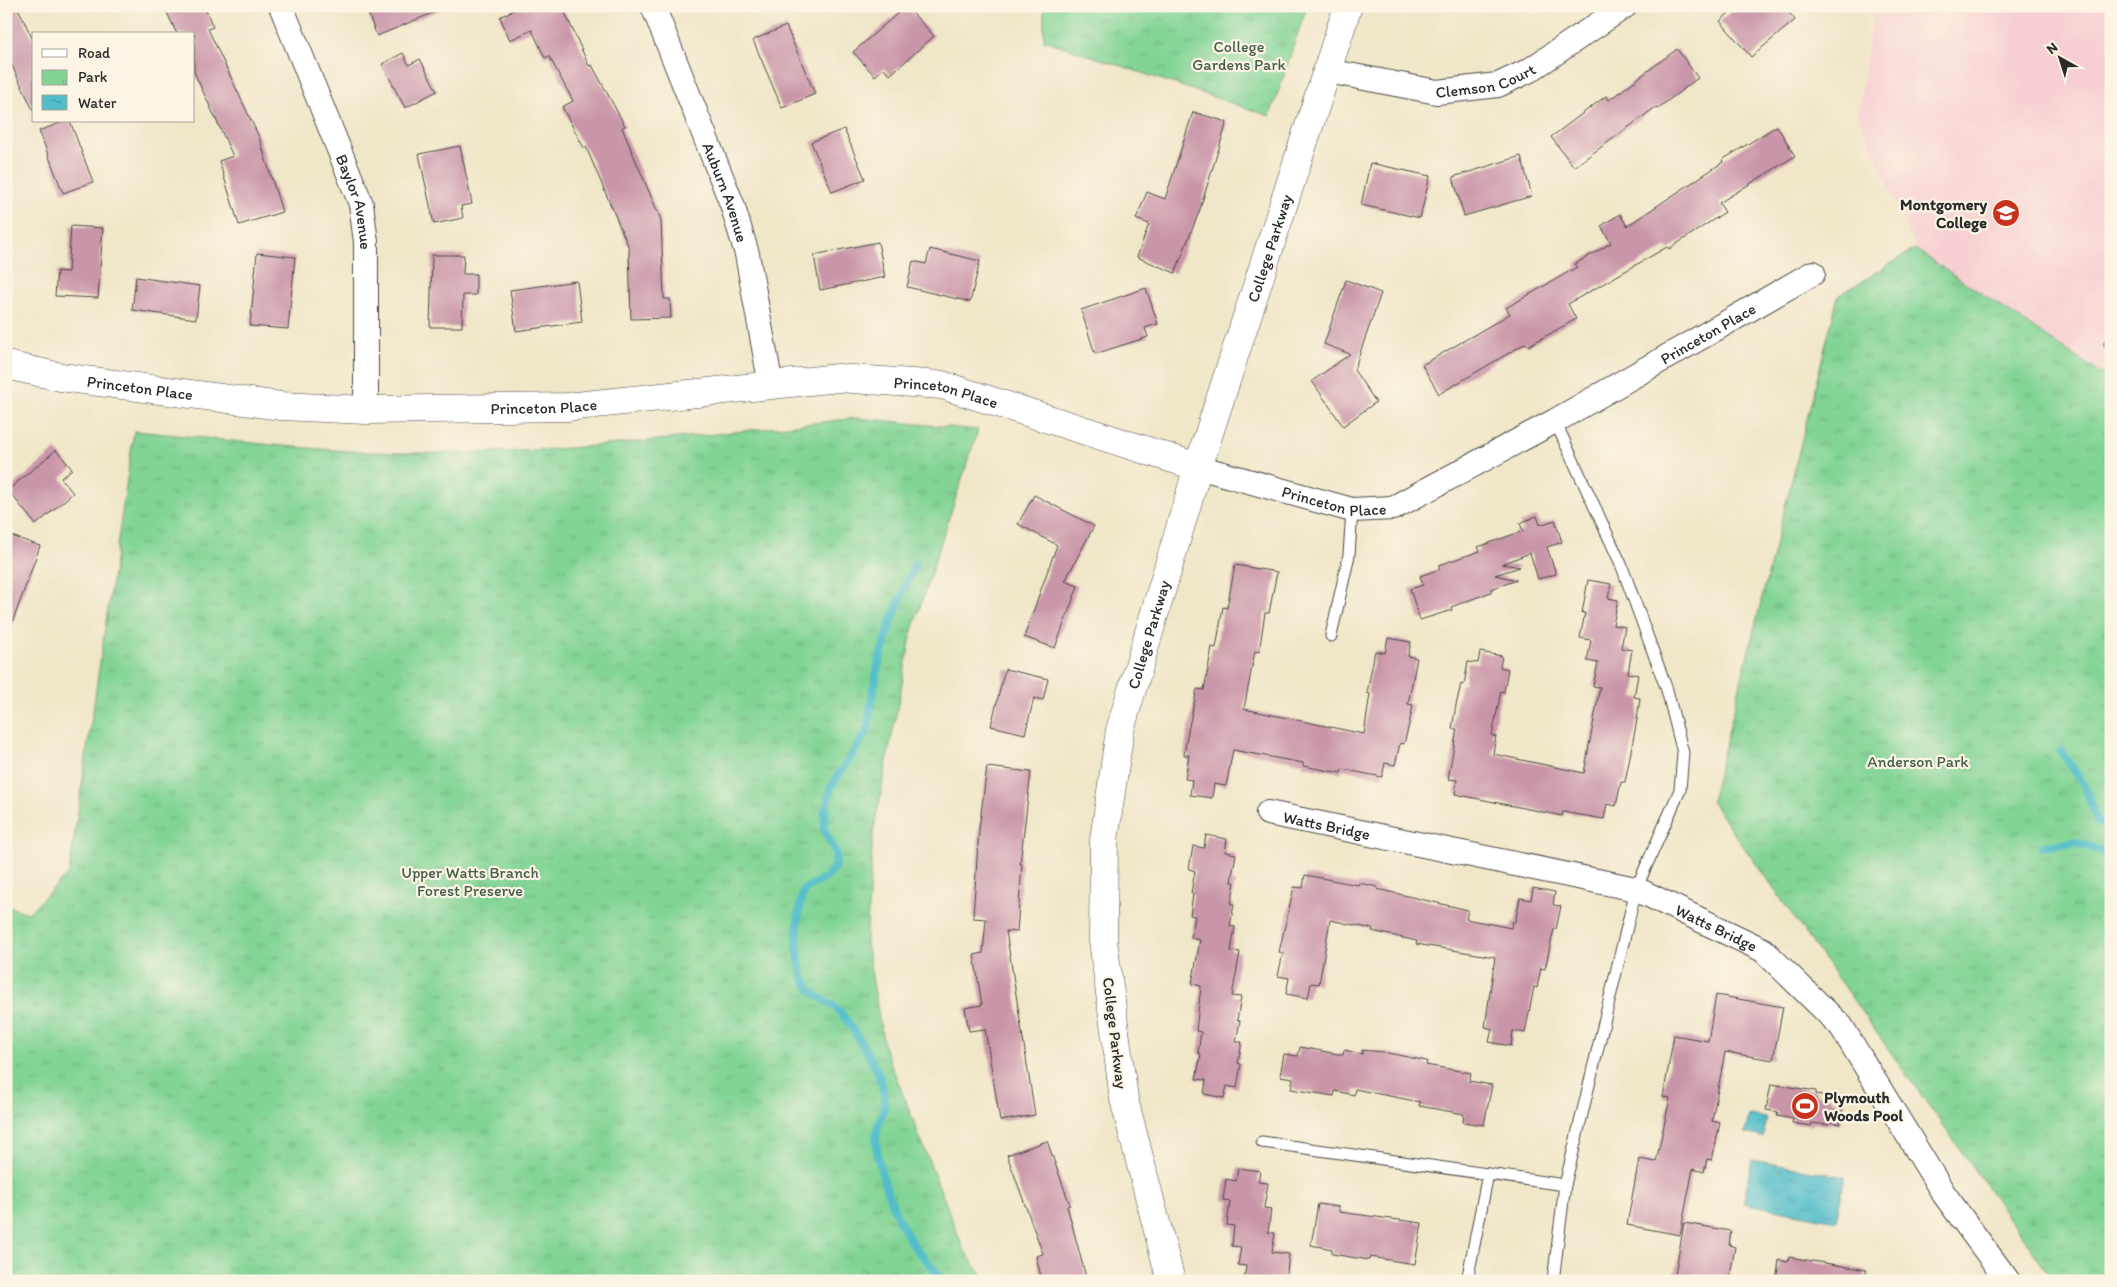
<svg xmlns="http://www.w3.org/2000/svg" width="2117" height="1287" viewBox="0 0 2117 1287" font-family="Itim,sans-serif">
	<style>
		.built { fill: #f7cfd2 }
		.park { fill: url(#park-tufts); stroke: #568060 }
		.water { fill: url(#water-ripples); stroke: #3e747a }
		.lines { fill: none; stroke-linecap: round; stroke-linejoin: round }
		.stream { stroke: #51beca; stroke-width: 8 }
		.building { fill: #c995a8 }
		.lane-casing { stroke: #494743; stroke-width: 13 }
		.street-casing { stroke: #494743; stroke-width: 26 }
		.secondary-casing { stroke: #494743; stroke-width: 29 }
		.lane { stroke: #fff; stroke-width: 11 }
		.street { stroke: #fff; stroke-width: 24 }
		.secondary { stroke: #fff; stroke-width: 28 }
		.labels { text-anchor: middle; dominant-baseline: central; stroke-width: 4.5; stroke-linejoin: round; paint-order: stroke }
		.park-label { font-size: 16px; fill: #455e4b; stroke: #fcf5e5 }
		.street-label { font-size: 16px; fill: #2b2b2b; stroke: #fcf5e5 }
		.poi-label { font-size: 16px; font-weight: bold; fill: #2b2b2b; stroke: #fcf5e5; text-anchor: end }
	</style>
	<defs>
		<pattern id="park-tufts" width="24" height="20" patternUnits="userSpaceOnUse" patternTransform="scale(1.25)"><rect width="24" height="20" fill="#82d495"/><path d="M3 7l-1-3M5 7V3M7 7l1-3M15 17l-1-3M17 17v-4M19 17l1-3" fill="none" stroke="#70b681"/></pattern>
		<pattern id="water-ripples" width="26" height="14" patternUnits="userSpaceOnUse" patternTransform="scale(1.25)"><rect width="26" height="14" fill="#51beca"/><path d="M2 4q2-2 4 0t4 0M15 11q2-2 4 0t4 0" fill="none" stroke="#439ba4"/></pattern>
	</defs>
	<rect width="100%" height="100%" fill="#fcf5e5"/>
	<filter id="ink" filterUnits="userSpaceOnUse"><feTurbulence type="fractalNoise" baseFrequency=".02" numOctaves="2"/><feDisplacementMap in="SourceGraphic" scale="10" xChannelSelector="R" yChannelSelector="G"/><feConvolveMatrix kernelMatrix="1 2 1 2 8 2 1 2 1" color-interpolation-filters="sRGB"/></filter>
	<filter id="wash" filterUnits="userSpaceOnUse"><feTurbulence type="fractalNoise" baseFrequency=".0096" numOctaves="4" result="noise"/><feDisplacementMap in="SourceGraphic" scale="20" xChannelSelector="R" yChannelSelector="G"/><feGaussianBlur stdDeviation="1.12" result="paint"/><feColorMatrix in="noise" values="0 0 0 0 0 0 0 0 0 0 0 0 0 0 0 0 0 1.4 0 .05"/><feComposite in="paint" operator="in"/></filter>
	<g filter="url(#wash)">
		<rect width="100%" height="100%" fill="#f0e6c8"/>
		<!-- built -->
		<polygon class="built" points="1874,6 2111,6 2111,435 1943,311 1858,114"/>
		<!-- park -->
		<g class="park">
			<polygon points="1044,6 1307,6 1270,116 1044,40"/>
			<polygon points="1915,249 2111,380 2111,1281 2054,1281 1711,801 1838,296"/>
			<path d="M858,418L978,430L912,631L873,834L866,942L884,1046L964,1250L986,1281H6V906L28,913L69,873L134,431C224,439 315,452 405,453C557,456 708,434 858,418Z"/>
		</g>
		<!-- water -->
		<g class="water">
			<polygon points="1749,1115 1767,1118 1763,1137 1745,1133"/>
			<polygon points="1752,1160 1845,1177 1836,1221 1743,1203"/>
		</g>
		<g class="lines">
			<!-- stream -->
			<g class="stream">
				<path d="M915,564L892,619L878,665L866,733L831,787L825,812L824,829L836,854L835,866L826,878L804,889C796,915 793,958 806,983C813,997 830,1001 840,1012C851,1025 876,1065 881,1081C884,1090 886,1105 882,1114C879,1124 875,1129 876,1140C878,1171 894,1217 912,1243C921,1257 934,1267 944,1281"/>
				<polyline points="2061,751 2084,785 2097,821 2111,829"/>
				<polyline points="2042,847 2074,842 2111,853"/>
			</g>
		</g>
		<g id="blocks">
			<!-- building -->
			<g class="building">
				<polygon points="6,6 17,6 34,42 34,112 6,53"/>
				<polygon points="164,6 204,6 213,27 208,29 259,137 282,212 239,225 219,161 233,156 194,72 194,34 177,34"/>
				<polygon points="365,6 447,6 447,7 377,36"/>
				<polygon points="521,6 562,6 589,66 592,65 625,126 622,128 661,220 664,299 670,299 671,318 631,319 629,248 586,147 584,148 562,107 573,101 549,56 545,58 532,30 510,40 500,17"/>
				<polygon points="906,6 934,36 890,75 884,68 875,76 853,52"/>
				<polygon points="1737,6 1784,6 1795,20 1751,57 1720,21"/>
				<polygon points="786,26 815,94 782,108 753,40"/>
				<polygon points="1677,49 1698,78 1657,109 1656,107 1574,167 1551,137 1606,96 1609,100"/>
				<polygon points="403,53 409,65 420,59 437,91 405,108 382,64"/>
				<polygon points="1193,112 1227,122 1199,212 1175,273 1137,257 1149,224 1136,219 1147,192 1165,199"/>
				<polygon points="65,121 70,121 93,182 63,193 39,131"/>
				<polygon points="1777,126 1795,156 1719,203 1725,212 1669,249 1667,247 1568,304 1576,319 1528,346 1526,343 1439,394 1422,365 1510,314 1506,308 1577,267 1575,264 1611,243 1601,226 1620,214 1627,226 1723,162 1722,160"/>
				<polygon points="844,129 865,179 832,192 811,142"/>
				<polygon points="460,146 472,204 461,206 463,218 434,224 419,154"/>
				<polygon points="1521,156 1532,196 1464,216 1453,177"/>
				<polygon points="1370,163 1430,176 1420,218 1361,205"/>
				<polygon points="71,226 103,228 98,298 55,296 57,271 68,272"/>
				<polygon points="878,242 885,277 820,290 814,255"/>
				<polygon points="930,249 980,261 970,302 907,287 913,261 926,264"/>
				<polygon points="257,253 295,257 288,329 250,326"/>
				<polygon points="432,255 464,255 463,274 476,274 476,295 463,295 462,327 430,327"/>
				<polygon points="136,277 200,286 196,319 132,310"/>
				<polygon points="1346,280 1381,293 1354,370 1376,402 1343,426 1312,381 1350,354 1324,344"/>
				<polygon points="577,281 582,322 516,331 510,290"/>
				<polygon points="1146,288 1158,324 1145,328 1148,337 1095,354 1081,310"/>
				<polygon points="56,450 72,469 61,478 73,493 36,525 8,490"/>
				<polygon points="1034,495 1094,526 1065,581 1078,586 1055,648 1024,637 1057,545 1018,524"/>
				<polygon points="1537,516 1540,525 1555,520 1562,542 1547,547 1556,574 1538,579 1530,553 1502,564 1520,567 1495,575 1517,580 1491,589 1491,592 1451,607 1452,610 1420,620 1410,589 1423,585 1420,576 1440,569 1439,565 1480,551 1478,547 1523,531 1520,523"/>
				<polygon points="6,534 40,546 9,632 6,632"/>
				<polygon points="1235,565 1277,572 1269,613 1265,613 1259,652 1255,651 1244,709 1364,734 1370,694 1367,693 1375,651 1385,653 1388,638 1411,642 1408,656 1417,658 1408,704 1413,705 1409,724 1404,744 1400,743 1395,765 1385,763 1382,777 1342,769 1341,773 1303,766 1303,763 1233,750 1226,786 1214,784 1212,798 1190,795 1192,780 1185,779 1189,755 1184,755 1187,736 1197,689 1204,690 1212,647 1216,648 1223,607 1227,608"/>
				<polygon points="1588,580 1611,584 1608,598 1618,600 1613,625 1625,627 1621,648 1632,650 1628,673 1638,675 1634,697 1640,698 1637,720 1625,782 1621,782 1616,806 1607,804 1604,819 1563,812 1562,816 1455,794 1457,780 1448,779 1457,729 1452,729 1456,705 1461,684 1464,685 1468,662 1478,663 1480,652 1502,656 1500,667 1508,669 1504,692 1501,691 1492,736 1496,736 1493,754 1584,773 1600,687 1593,686 1598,663 1587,661 1591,640 1580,638 1585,613 1582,613"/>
				<polygon points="1005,669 1048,679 1043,700 1034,698 1025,734 991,726"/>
				<polygon points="987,767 1031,772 1020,864 1022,864 1017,932 1006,931 1035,1115 1000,1121 985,1029 969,1031 965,1008 982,1005 974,955 983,953 986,919 973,918 979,829"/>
				<polygon points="1206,835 1227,839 1225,852 1236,854 1231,882 1235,882 1231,904 1234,904 1230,926 1235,927 1231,951 1240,952 1232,996 1241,997 1237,1020 1240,1021 1236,1042 1242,1042 1238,1063 1241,1064 1237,1088 1227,1086 1224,1098 1204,1094 1206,1080 1196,1079 1201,1054 1198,1053 1201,1032 1196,1031 1201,986 1192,984 1200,940 1191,938 1195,916 1190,915 1193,894 1191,893 1195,871 1189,869 1193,846 1204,848"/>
				<polygon points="1305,875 1358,885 1359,883 1378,887 1377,889 1468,910 1466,919 1511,928 1512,922 1515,922 1520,898 1531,900 1533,888 1555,892 1553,905 1561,906 1556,929 1554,929 1545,969 1541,968 1537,988 1534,987 1525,1033 1513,1031 1511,1046 1489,1042 1492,1029 1485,1027 1495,957 1416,944 1417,941 1372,931 1373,929 1330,920 1319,984 1311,983 1308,998 1286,994 1289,978 1278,976 1283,953 1279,952 1294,887 1303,888"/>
				<polygon points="1716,995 1783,1007 1773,1060 1725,1052 1712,1121 1720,1123 1712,1160 1707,1159 1704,1172 1693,1169 1680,1235 1627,1225 1639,1159 1656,1162 1670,1098 1663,1097 1674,1035 1708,1041"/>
				<polygon points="1300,1047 1343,1055 1344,1050 1362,1054 1362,1050 1383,1052 1427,1061 1426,1065 1471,1073 1469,1081 1492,1085 1484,1125 1463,1122 1464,1114 1419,1106 1420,1102 1379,1094 1355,1089 1354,1095 1335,1091 1334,1096 1291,1089 1293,1078 1280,1076 1284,1054 1298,1056"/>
				<polygon points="1771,1084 1816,1091 1816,1094 1832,1097 1831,1100 1844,1102 1840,1124 1829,1122 1828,1125 1812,1123 1811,1126 1792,1123 1793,1119 1777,1116 1778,1112 1766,1110"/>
				<polygon points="1047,1141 1070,1205 1067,1206 1087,1281 1042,1281 1036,1256 1043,1254 1007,1155"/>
				<polygon points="1238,1168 1260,1171 1258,1182 1268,1183 1264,1208 1271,1209 1268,1232 1275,1233 1272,1252 1289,1254 1286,1281 1244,1281 1246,1266 1238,1265 1241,1247 1232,1246 1234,1226 1227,1225 1230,1201 1223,1200 1226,1179 1236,1181"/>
				<polygon points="1318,1204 1339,1207 1339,1212 1422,1223 1415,1264 1370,1257 1369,1260 1332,1254 1332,1249 1311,1245"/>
				<polygon points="1684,1223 1731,1231 1729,1245 1735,1247 1729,1281 1674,1281"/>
				<polygon points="1789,1257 1866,1270 1865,1281 1776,1281 1779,1260 1788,1262"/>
			</g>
		</g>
	</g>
	<g filter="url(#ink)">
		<use href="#blocks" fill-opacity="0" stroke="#494743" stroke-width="1"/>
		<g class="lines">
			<!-- lane casing -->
			<g class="lane-casing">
				<g id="lane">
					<polyline points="2110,344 2111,343"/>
					<polyline points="1331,636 1349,555 1352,510"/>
					<polyline points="1262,1142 1565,1185"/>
					<polyline points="1467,1281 1488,1174"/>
					<polyline points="1553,1281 1565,1185 1636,889 1680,790 1683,753 1667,690 1621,564 1555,421"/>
				</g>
			</g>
			<!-- street casing -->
			<g class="street-casing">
				<g id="street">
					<path id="s1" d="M281,6L361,204L366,242V410"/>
					<path id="s2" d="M653,6L732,204L747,254L771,386"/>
					<path id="s3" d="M1328,71L1437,92L1498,85L1530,70L1625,6"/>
					<path id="s4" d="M1198,467L1352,510L1393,508L1555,421L1813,273"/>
					<path id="s5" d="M1268,813L1636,889L1763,950L1841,1026L1944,1194L2008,1281"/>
				</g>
			</g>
			<!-- secondary casing -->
			<g class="secondary-casing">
				<g id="secondary">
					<path id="s6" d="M6,365L61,377L281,406L366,410L567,407L838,378L942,385L1198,467"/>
					<path id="s7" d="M1171,1281L1124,1099L1103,940L1104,840L1120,730L1198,467L1348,6"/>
				</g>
			</g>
			<!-- lane -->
			<use href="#lane" class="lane"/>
			<!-- street -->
			<use href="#street" class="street"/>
			<!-- secondary -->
			<use href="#secondary" class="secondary"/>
		</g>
	</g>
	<!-- icons -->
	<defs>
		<g id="university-disc" transform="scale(1.4375)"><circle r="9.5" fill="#c8321e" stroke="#fcf5e5"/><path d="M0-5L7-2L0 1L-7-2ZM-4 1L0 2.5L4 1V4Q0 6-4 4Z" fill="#fff"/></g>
		<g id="stadium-disc" transform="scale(1.4375)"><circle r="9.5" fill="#c8321e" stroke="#fcf5e5"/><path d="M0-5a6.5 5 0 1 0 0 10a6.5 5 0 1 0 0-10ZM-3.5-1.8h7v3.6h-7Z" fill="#fff"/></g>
	</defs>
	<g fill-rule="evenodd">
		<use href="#university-disc" x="2006" y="213"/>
		<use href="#stadium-disc" x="1805" y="1106"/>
	</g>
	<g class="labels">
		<!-- park labels -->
		<g class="park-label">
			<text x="1239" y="46">College<tspan x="1239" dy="18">Gardens Park</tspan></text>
			<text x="1918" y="761">Anderson Park</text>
			<text x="470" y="872">Upper Watts Branch<tspan x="470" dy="18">Forest Preserve</tspan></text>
		</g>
		<!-- street labels -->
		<g class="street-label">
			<text stroke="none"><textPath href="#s3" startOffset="161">Clemson Court</textPath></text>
			<text stroke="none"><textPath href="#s2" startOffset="200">Auburn Avenue</textPath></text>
			<text stroke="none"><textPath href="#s1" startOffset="210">Baylor Avenue</textPath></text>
			<text stroke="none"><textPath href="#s7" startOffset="1064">College Parkway</textPath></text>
			<text stroke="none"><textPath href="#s4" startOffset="561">Princeton Place</textPath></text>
			<text stroke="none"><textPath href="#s6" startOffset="136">Princeton Place</textPath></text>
			<text stroke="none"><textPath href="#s6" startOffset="946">Princeton Place</textPath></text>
			<text stroke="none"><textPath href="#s6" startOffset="541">Princeton Place</textPath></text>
			<text stroke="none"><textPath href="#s4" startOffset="141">Princeton Place</textPath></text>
			<text stroke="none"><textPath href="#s7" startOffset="659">College Parkway</textPath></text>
			<text stroke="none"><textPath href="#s5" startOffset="60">Watts Bridge</textPath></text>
			<text stroke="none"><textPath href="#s5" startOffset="465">Watts Bridge</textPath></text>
			<text transform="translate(1115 1033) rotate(83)">College Parkway</text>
		</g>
		<!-- poi labels -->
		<g class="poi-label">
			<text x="1987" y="204">Montgomery<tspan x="1987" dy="18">College</tspan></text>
			<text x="1824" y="1097" text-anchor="start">Plymouth<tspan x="1824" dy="18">Woods Pool</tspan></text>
		</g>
	</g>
	<!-- margin -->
	<rect width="2117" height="1287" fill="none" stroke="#fcf5e5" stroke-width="25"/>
	<!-- legend -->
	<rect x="32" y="32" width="162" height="90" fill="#fcf5e5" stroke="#a8a49b"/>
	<rect x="42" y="49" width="25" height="8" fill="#ffffff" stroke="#a8a49b"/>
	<text x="78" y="58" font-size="15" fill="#2b2b2b">Road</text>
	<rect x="42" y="70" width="25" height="15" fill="url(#park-tufts)" stroke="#a8a49b"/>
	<text x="78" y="82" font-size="15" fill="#2b2b2b">Park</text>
	<rect x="42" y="95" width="25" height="15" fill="url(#water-ripples)" stroke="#a8a49b"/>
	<text x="78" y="108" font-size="15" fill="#2b2b2b">Water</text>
	<!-- north arrow -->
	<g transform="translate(2060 58) rotate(321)" stroke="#fcf5e5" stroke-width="4" paint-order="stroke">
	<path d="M0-4L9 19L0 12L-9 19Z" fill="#2b2b2b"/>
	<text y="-8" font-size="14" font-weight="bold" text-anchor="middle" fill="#2b2b2b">N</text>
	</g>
</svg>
